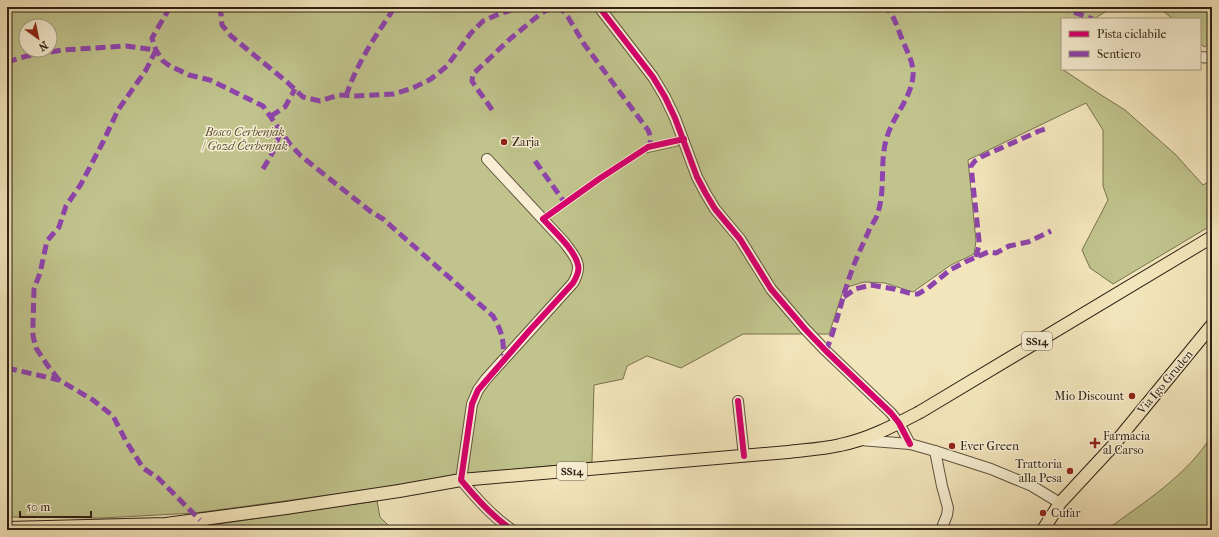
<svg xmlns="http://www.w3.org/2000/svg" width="1219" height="537" viewBox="0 0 1219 537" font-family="'IM FELL French Canon',serif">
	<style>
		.green { fill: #c0c38c; stroke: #787250; fill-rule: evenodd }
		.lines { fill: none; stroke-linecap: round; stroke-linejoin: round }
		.minor-casing { stroke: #60523e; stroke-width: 12 }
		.major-casing { stroke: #2f2114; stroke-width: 14 }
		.minor { stroke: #f7eed3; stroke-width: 10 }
		.major { stroke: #f3e5bb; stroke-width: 12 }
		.quiet { stroke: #8e44ad; stroke-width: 5; stroke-dasharray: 10 5; stroke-linecap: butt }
		.cycleway-casing { stroke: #f7eed3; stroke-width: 8 }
		.cycleway { stroke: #d6006c; stroke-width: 6 }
		.poi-dot { fill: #8f2418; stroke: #f7eed3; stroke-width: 1.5 }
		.labels { text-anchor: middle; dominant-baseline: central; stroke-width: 3; stroke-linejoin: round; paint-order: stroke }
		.shield { fill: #f7eed3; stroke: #6b5e4d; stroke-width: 1 }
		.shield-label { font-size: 11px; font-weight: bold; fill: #2f2114 }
		.park-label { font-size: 12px; font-style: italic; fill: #5a5238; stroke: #f7eed3 }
		.poi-label { font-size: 12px; fill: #2f2114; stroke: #f7eed3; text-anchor: start }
		.street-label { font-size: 12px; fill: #2f2114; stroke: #f7eed3 }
	</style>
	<rect width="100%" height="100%" fill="#f3e5bb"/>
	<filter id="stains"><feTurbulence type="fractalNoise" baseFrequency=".005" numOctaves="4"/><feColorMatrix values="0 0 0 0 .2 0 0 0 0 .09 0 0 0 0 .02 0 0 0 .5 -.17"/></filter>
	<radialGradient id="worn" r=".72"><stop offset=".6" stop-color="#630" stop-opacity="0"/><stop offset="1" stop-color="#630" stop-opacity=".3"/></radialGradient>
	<!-- green -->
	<g class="green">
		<path d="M7,7H147L158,12L161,7H594L658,92L679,137L653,143L646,153L678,146L677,142L688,138L675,106L604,7H1113L1094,19H1062V69L1098,93L1125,110L1175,154L1203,185L1212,180V225L1113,284L1090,268L1082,250L1108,200L1103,186V130L1086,103L968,160L976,241L974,254L951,265L913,292L885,283L864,282L844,288L829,334H743L681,368L647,356L627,366L623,379L594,385L592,462L454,475L374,489L195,513L102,518L7,517ZM26,26H50V50H26Z"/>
		<polygon points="1158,7 1212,7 1212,40 1205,47 1200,44 1200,19 1173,19"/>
		<path d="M1212,435V530H1106C1143,503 1188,475 1212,435Z"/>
		<polygon points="377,501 380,517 393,530 159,530 205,526"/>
	</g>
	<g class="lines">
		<!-- minor casing -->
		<g class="minor-casing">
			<g id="minor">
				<polyline points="599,7 653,77 665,97 675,118 697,177 706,194 715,209 740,239 771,289 805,329 826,351 891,413 899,423 910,444"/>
				<polyline points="1200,57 1212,58"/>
				<path d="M487,159L564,242C575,257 584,264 573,283L486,379L478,390L472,404L461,480C477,499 492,516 512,530"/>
				<polyline points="738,401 744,456"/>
				<polyline points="860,440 910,444 935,451 991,469 1032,486 1060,503"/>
				<polyline points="935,451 942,486 948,508 947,515 941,530"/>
				<polyline points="192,530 206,519"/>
			</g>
		</g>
		<!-- major casing -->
		<g class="major-casing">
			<g id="major">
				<path d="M7,528L166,524L286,508L399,491L461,480L788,452C805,450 823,449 840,445C869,439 895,425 920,412L1212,237"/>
				<polyline points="1043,530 1060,503 1111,448 1212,325"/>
			</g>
		</g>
		<!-- minor -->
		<use href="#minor" class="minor"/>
		<!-- major -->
		<use href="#major" class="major"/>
		<!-- quiet -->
		<g class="quiet">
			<path d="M170,7L152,38L156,50L163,61L170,66L189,75L210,80L263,106L289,143L301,156L370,211L383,219L493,316C503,334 503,338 504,359"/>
			<polyline points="218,7 221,14 222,25 231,36 287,82 303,97 320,101 339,95 357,96 394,94 413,88 431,79 447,66 471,33 483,21 499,14 518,8"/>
			<polyline points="1060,7 1093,19"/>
			<polyline points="7,62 27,56 62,50 126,46 156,50"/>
			<path d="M346,96C357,63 376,35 395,7"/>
			<path d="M492,110C486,100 478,91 472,81L473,74L510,39L539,15L545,11L557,7L563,11L568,17L584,44L648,130C651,137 652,141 648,147"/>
			<polyline points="271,116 285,107 295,89"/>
			<polyline points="535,161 565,203"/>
			<polyline points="263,169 273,152 281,130"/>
			<polyline points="976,257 979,245 979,240 971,166 975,161 981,157 1039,131 1045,129"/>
			<polyline points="844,297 855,289 871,285 894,289 913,294 918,294 928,288 950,270 965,262 988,252 996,253 1009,246 1028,242 1051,231"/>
			<path d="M826,351C837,324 842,297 852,270C857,256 864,242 870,228C873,223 877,218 878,212C886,188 879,162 887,137C893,116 911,99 913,76C914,62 907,52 902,39C896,25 896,19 886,7"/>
			<polyline points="7,368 59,380 93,400 113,416 126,441 143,468 158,478 200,520"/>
			<polyline points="59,380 48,366 36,348 33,336 33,323 34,289 40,273 47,241 59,227 66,206 81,184 103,142 118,110 146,70 156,50"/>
		</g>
		<!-- cycleway casing -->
		<g class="cycleway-casing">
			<g id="cycleway">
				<polyline points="599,7 653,77 665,97 675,118 697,177 706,194 715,209 740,239 771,289 805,329 826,351 891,413 899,423 910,444"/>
				<polyline points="738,401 744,456"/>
				<path d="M512,530C492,516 477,499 461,480L472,404L478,390L530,330L573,283C576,278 580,271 578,265C575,250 553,230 543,219L599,179L648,147L684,139"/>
			</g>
		</g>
		<!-- cycleway -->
		<use href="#cycleway" class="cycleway"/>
	</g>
	<!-- markers -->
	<g class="poi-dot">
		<circle cx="504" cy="142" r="4"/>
		<circle cx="1132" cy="396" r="4"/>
		<path d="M1093 437h4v4h4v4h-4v4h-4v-4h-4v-4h4z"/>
		<circle cx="952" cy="446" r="4"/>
		<circle cx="1070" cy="471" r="4"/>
		<circle cx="1043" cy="513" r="4"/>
	</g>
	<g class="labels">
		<!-- shield labels -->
		<g class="shield">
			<rect x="1022" y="332" width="30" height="18" rx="3"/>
			<rect x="557" y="462" width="30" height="18" rx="3"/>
		</g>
		<g class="shield-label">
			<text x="1037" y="341">SS14</text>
			<text x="572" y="471">SS14</text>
		</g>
		<!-- park labels -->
		<g class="park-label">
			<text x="245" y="132">Bosco Cerbenjak<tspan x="245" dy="14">/ Gozd Čerbenjak</tspan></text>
		</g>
		<!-- poi labels -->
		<g class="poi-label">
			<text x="512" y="142">Zarja</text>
			<text x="1124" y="396" text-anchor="end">Mio Discount</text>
			<text x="1103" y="436">Farmacia<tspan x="1103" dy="14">al Carso</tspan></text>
			<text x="960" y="446">Ever Green</text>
			<text x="1062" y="464" text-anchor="end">Trattoria<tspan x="1062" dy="14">alla Pesa</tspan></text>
			<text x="1051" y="513">Cufar</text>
		</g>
		<!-- street labels -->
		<g class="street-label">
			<text transform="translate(1165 382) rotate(-50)">Via Igo Gruden</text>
		</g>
	</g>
	<!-- margin -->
	<rect width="1219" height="537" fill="none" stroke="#f3e5bb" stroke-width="24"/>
	<rect x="8" y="8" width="1203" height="521" fill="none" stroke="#2f2114" stroke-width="2"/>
	<rect x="12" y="12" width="1195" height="513" fill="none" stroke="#2f2114"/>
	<!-- legend -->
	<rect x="1061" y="18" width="140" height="52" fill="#f7eed3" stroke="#a79c87"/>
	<rect x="1069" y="31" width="20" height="6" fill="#d6006c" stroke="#a79c87"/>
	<text x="1097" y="38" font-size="12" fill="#2f2114">Pista ciclabile</text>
	<rect x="1069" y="51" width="20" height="6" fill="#8e44ad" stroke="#a79c87"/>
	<text x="1097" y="58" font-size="12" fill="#2f2114">Sentiero</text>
	<!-- north arrow -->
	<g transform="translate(38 38) rotate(147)"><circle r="19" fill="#f7eed3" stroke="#a79c87"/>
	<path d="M0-3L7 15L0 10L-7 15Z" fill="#8f2418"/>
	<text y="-6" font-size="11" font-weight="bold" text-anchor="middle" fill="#2f2114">N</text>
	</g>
	<!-- scale -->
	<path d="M20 511v6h71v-6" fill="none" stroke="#2f2114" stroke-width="2"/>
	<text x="26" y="511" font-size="12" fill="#2f2114" stroke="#f7eed3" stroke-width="3" paint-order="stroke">50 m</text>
	<rect width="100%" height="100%" filter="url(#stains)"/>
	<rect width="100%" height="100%" fill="url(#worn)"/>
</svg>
